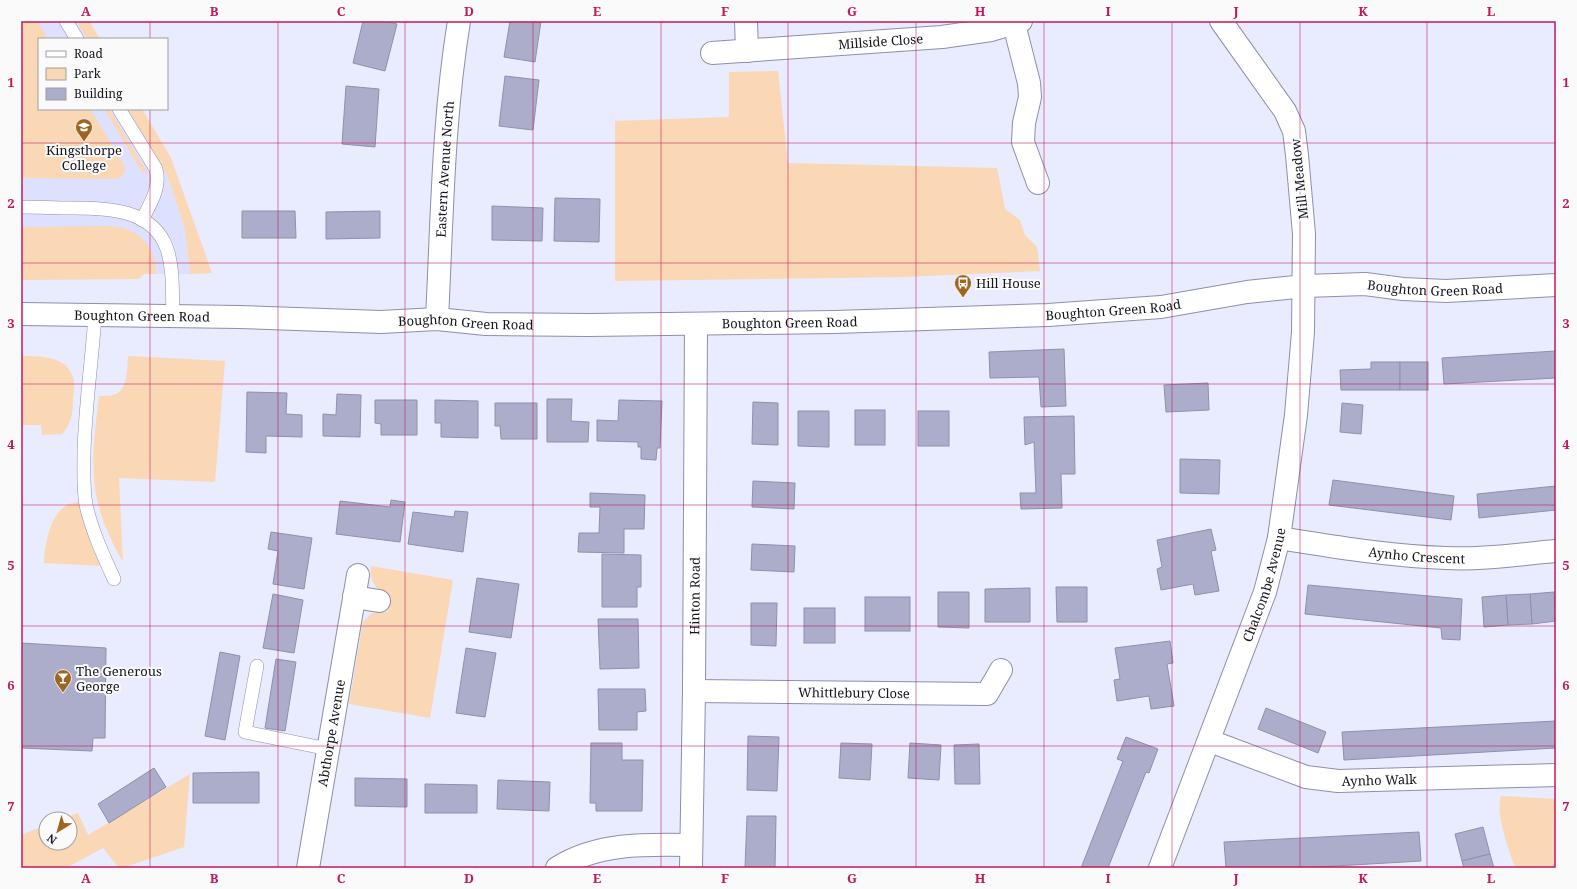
<svg xmlns="http://www.w3.org/2000/svg" width="1577" height="889" viewBox="0 0 1577 889" font-family="'Noto Serif',serif">
	<style>
		.built { fill: #dde0ff }
		.green { fill: #fad7b5 }
		.building { fill: #abadca; stroke: #8e90ad }
		.lines { fill: none; stroke-linecap: round; stroke-linejoin: round }
		.service-casing { stroke: #8d8fab; stroke-width: 14 }
		.minor-casing { stroke: #8d8fab; stroke-width: 24 }
		.tertiary-casing { stroke: #8d8fab; stroke-width: 24 }
		.service { stroke: #fff; stroke-width: 13 }
		.minor { stroke: #fff; stroke-width: 22 }
		.tertiary { stroke: #fff; stroke-width: 22 }
		.grid { fill: none; stroke: #c2185b; stroke-width: 1; stroke-opacity: 0.55 }
		.labels { text-anchor: middle; dominant-baseline: central; stroke-width: 4; stroke-linejoin: round; paint-order: stroke }
		.street-label { font-size: 13px; fill: #14151f; stroke: #fafafa }
		.poi-label { font-size: 13px; fill: #14151f; stroke: #fafafa; text-anchor: start }
		.neatline { fill: none; stroke: #c2185b; stroke-width: 1.5 }
		.grid-label { font-size: 13px; text-anchor: middle; font-weight: bold; fill: #c2185b }
	</style>
	<rect width="100%" height="100%" fill="#e9ebfe"/>
	<!-- built -->
	<polygon class="built" points="21,21 76,21 87,39 39,39 39,109 128,109 167,175 185,229 190,274 21,274"/>
	<!-- green -->
	<g class="green">
		<polygon points="21,21 37,21 48,39 39,39 39,109 90,109 124,165 125,172 121,177 116,179 21,178"/>
		<polygon points="76,21 89,21 100,39 87,39"/>
		<polygon points="778,71 788,163 997,168 1005,209 1020,220 1025,235 1037,247 1040,271 903,277 615,281 615,121 729,117 729,72"/>
		<polygon points="104,109 109,109 146,170 145,174 142,172"/>
		<polygon points="128,109 142,109 171,158 212,273 190,274 185,229 167,175"/>
		<path d="M110,226C138,228 156,245 156,274H144L139,279L21,280V227Z"/>
		<path d="M21,356C41,356 69,356 74,381C75,387 73,394 73,400C73,413 71,425 62,434L42,435L41,425H21Z"/>
		<path d="M128,356L225,361L215,482L119,478L123,562C112,543 103,524 98,503C89,469 95,431 99,396C105,396 113,396 118,393C128,387 127,366 128,356Z"/>
		<path d="M79,502C85,529 89,543 103,566L44,563C44,547 50,514 67,505C70,503 75,503 79,502Z"/>
		<path d="M371,566L453,580L430,718L349,704L363,622L372,613L388,612L390,597C377,591 369,582 371,566Z"/>
		<polygon points="190,774 184,847 122,868 119,868 103,848 66,868 21,868 21,835 46,825 46,843 70,843 70,819 61,819 78,813 88,835"/>
		<path d="M1501,796L1556,799V868H1515C1509,849 1495,815 1501,796Z"/>
	</g>
	<!-- building -->
	<g class="building">
		<polygon points="363,21 385,21 397,24 385,71 353,63"/>
		<polygon points="510,21 541,21 535,62 504,57"/>
		<polygon points="505,76 539,80 533,130 499,126"/>
		<polygon points="346,86 379,89 375,147 342,144"/>
		<polygon points="555,198 600,199 599,242 554,241"/>
		<polygon points="492,206 543,208 542,241 492,240"/>
		<polygon points="242,211 295,211 296,238 242,238"/>
		<polygon points="380,211 380,238 326,239 326,212"/>
		<polygon points="1064,349 1066,406 1041,407 1039,377 990,378 989,352"/>
		<polygon points="1556,351 1556,378 1444,384 1442,358"/>
		<polygon points="1371,362 1400,362 1400,390 1341,390 1340,370 1371,369"/>
		<rect x="1400" y="362" width="28" height="28"/>
		<polygon points="1208,383 1209,410 1166,412 1164,385"/>
		<polygon points="247,392 287,393 286,414 302,415 302,437 266,436 266,453 246,452"/>
		<polygon points="337,394 361,395 360,437 323,436 323,414 336,415"/>
		<polygon points="547,399 572,399 571,421 589,422 588,442 547,442"/>
		<polygon points="375,400 417,400 417,435 381,435 381,424 375,423"/>
		<polygon points="435,400 478,401 478,438 441,437 441,423 435,423"/>
		<polygon points="619,400 662,401 660,448 657,448 656,460 641,459 641,447 638,447 638,442 597,441 597,420 618,421"/>
		<polygon points="753,402 778,403 778,445 752,444"/>
		<polygon points="495,403 537,403 537,439 501,439 500,426 495,426"/>
		<polygon points="1342,403 1363,405 1361,434 1340,432"/>
		<rect x="855" y="410" width="30" height="35"/>
		<polygon points="798,411 829,411 829,447 798,446"/>
		<rect x="918" y="411" width="31" height="35"/>
		<polygon points="1074,416 1075,474 1061,474 1062,508 1021,509 1020,493 1036,493 1034,442 1025,445 1024,417"/>
		<polygon points="1180,459 1220,460 1219,494 1180,493"/>
		<polygon points="1333,480 1454,496 1451,520 1329,505"/>
		<polygon points="753,481 795,483 794,509 752,507"/>
		<polygon points="1556,486 1556,510 1479,518 1477,494"/>
		<polygon points="590,493 645,495 644,529 624,529 624,553 578,552 579,533 599,533 600,507 590,507"/>
		<polygon points="391,500 405,502 400,542 336,534 340,501 390,507"/>
		<polygon points="455,511 468,512 463,552 408,544 413,512 454,517"/>
		<polygon points="1211,529 1216,550 1211,551 1219,591 1195,595 1193,584 1161,590 1157,569 1162,567 1157,540"/>
		<polygon points="271,532 312,538 304,589 273,584 278,551 268,549"/>
		<polygon points="752,544 795,546 794,572 751,570"/>
		<polygon points="602,554 641,555 641,587 637,587 637,607 602,607"/>
		<polygon points="477,578 519,584 511,638 469,632"/>
		<polygon points="1308,585 1462,599 1460,640 1442,639 1441,628 1305,614"/>
		<polygon points="1056,587 1087,587 1087,622 1057,622"/>
		<polygon points="1030,588 1030,622 985,622 985,589"/>
		<polygon points="938,592 969,592 969,628 938,627"/>
		<polygon points="1554,592 1556,621 1532,624 1530,594"/>
		<polygon points="273,594 303,600 294,653 263,648"/>
		<polygon points="1530,594 1532,624 1508,625 1506,595"/>
		<polygon points="1506,595 1508,625 1484,627 1482,597"/>
		<rect x="865" y="597" width="45" height="34"/>
		<polygon points="751,603 777,603 776,646 751,645"/>
		<rect x="804" y="608" width="31" height="35"/>
		<polygon points="598,619 638,619 639,668 600,669"/>
		<polygon points="1170,641 1173,663 1167,664 1174,706 1151,709 1149,696 1117,701 1114,680 1120,679 1115,648"/>
		<polygon points="21,643 106,648 105,738 93,738 92,751 21,748"/>
		<polygon points="466,648 496,653 485,717 456,713"/>
		<polygon points="220,652 240,656 225,740 205,736"/>
		<polygon points="276,659 296,662 285,731 265,728"/>
		<polygon points="598,689 645,689 646,711 637,712 637,730 599,730"/>
		<polygon points="1266,708 1326,732 1318,753 1258,729"/>
		<polygon points="1556,721 1556,748 1344,760 1342,732"/>
		<polygon points="748,736 779,737 777,791 747,790"/>
		<polygon points="1126,737 1158,749 1149,773 1146,772 1108,868 1081,868 1123,761 1117,759"/>
		<polygon points="591,743 622,743 622,760 643,760 642,811 596,811 596,803 590,803"/>
		<polygon points="841,743 872,744 870,780 839,778"/>
		<polygon points="910,743 941,745 939,780 908,778"/>
		<polygon points="979,744 980,784 955,784 954,745"/>
		<polygon points="154,768 166,787 109,823 98,804"/>
		<polygon points="259,772 259,803 193,803 193,773"/>
		<polygon points="355,778 407,779 407,807 355,806"/>
		<polygon points="498,780 550,782 549,811 497,809"/>
		<polygon points="425,784 477,785 477,813 425,813"/>
		<polygon points="747,816 776,816 775,868 745,868"/>
		<polygon points="1483,827 1490,854 1462,861 1455,834"/>
		<polygon points="1419,832 1421,861 1300,868 1226,868 1224,842"/>
		<polygon points="1490,854 1494,868 1464,868 1462,861"/>
	</g>
	<g class="lines">
		<!-- service casing -->
		<g class="service-casing">
			<g id="service">
				<polyline points="66,21 77,39"/>
				<path d="M119,109L156,169C161,188 150,204 142,220"/>
				<path d="M21,207C38,207 56,208 73,208C108,208 153,209 167,249C174,270 172,295 173,316"/>
				<path d="M95,315C92,361 85,407 84,453C84,470 83,488 86,505C92,531 103,555 114,579"/>
				<polyline points="257,666 245,732 328,749"/>
			</g>
		</g>
		<!-- minor casing -->
		<g class="minor-casing">
			<g id="minor">
				<polyline points="746,21 747,51"/>
				<polyline points="1014,24 1029,83 1030,97 1024,123 1023,142 1038,183"/>
				<path id="s1" d="M712,53L942,37L991,30L1021,21"/>
				<path id="s2" d="M437,319C442,219 443,119 459,21"/>
				<path id="s3" d="M1279,538C1335,547 1390,556 1446,558C1483,560 1520,554 1556,551"/>
				<polyline points="354,597 379,601"/>
				<path id="s4" d="M694,691L987,694L1001,670"/>
				<path id="s5" d="M1210,741L1306,777L1338,781L1556,775"/>
				<path id="s6" d="M308,868L358,575"/>
				<path d="M557,868C597,843 644,844 690,845"/>
				<path id="s7" d="M691,868L694,691L696,325"/>
				<path id="s8" d="M1160,868L1265,592L1279,538L1296,415L1303,332L1304,234L1297,155L1294,131L1285,111L1221,21"/>
			</g>
		</g>
		<!-- tertiary casing -->
		<g class="tertiary-casing">
			<g id="tertiary">
				<path id="s9" d="M21,314L239,317L381,322L437,319L486,324L588,325L835,322L1048,315L1161,307L1247,292L1305,286L1365,284L1403,289L1446,291L1556,285"/>
			</g>
		</g>
		<!-- service -->
		<use href="#service" class="service"/>
		<!-- minor -->
		<use href="#minor" class="minor"/>
		<!-- tertiary -->
		<use href="#tertiary" class="tertiary"/>
	</g>
	<!-- grid -->
	<path class="grid" d="M150,21V39M278,21V868M405,21V868M533,21V868M661,21V868M788,21V868M916,21V868M1044,21V868M1172,21V868M1300,21V868M1427,21V868M150,109V868M21,143H1556M21,263H1556M21,384H1556M21,505H1556M21,626H1556M21,746H1556"/>
	<!-- icons -->
	<defs>
		<g id="school-pin" transform="scale(0.9)"><path d="M0 17L-7.5 6A9.5 9.5 0 1 1 7.5 6Z" fill="#9e6622" stroke="#fafafa"/><path d="M0-5L7-2L0 1L-7-2ZM-4 1L0 2.5L4 1V4Q0 6-4 4Z" fill="#fff"/></g>
		<g id="bus-pin" transform="scale(0.9)"><path d="M0 17L-7.5 6A9.5 9.5 0 1 1 7.5 6Z" fill="#9e6622" stroke="#fafafa"/><path d="M-5-6H5V4H4V6H2V4H-2V6H-4V4H-5ZM-3.5-4V0h7V-4ZM-3.5 1.2v1.5H-2V1.2ZM2 1.2v1.5H3.5V1.2Z" fill="#fff"/></g>
		<g id="bar-pin" transform="scale(0.9)"><path d="M0 17L-7.5 6A9.5 9.5 0 1 1 7.5 6Z" fill="#9e6622" stroke="#fafafa"/><path d="M-6-5H6L.8 .8V4.5H3.5V6h-7V4.5H-.8V.8Z" fill="#fff"/></g>
	</defs>
	<g fill-rule="evenodd">
		<use href="#school-pin" x="84" y="127"/>
		<use href="#bus-pin" x="963" y="283"/>
		<use href="#bar-pin" x="63" y="678"/>
	</g>
	<g class="labels">
		<!-- street labels -->
		<g class="street-label">
			<text stroke="none"><textPath href="#s1" startOffset="169">Millside Close</textPath></text>
			<text stroke="none"><textPath href="#s2" startOffset="150">Eastern Avenue North</textPath></text>
			<text transform="translate(1299 179) rotate(-96)">Mill Meadow</text>
			<text stroke="none"><textPath href="#s9" startOffset="1417">Boughton Green Road</textPath></text>
			<text stroke="none"><textPath href="#s9" startOffset="1093">Boughton Green Road</textPath></text>
			<text stroke="none"><textPath href="#s9" startOffset="121">Boughton Green Road</textPath></text>
			<text stroke="none"><textPath href="#s9" startOffset="445">Boughton Green Road</textPath></text>
			<text stroke="none"><textPath href="#s9" startOffset="769">Boughton Green Road</textPath></text>
			<text stroke="none"><textPath href="#s3" startOffset="139">Aynho Crescent</textPath></text>
			<text stroke="none"><textPath href="#s8" startOffset="302">Chalcombe Avenue</textPath></text>
			<text stroke="none"><textPath href="#s7" startOffset="272">Hinton Road</textPath></text>
			<text stroke="none"><textPath href="#s4" startOffset="160">Whittlebury Close</textPath></text>
			<text stroke="none"><textPath href="#s6" startOffset="137">Abthorpe Avenue</textPath></text>
			<text stroke="none"><textPath href="#s5" startOffset="176">Aynho Walk</textPath></text>
		</g>
		<!-- poi labels -->
		<g class="poi-label">
			<text x="84" y="150" text-anchor="middle">Kingsthorpe<tspan x="84" dy="15">College</tspan></text>
			<text x="976" y="283">Hill House</text>
			<text x="76" y="671">The Generous<tspan x="76" dy="15">George</tspan></text>
		</g>
	</g>
	<!-- border -->
	<rect width="1577" height="889" fill="none" stroke="#fafafa" stroke-width="44"/>
	<!-- legend -->
	<rect x="38" y="38" width="130" height="72" fill="#fafafa" stroke="#9e9ea2"/>
	<rect x="46" y="51" width="20" height="6" fill="#ffffff" stroke="#9e9ea2"/>
	<text x="74" y="58" font-size="12" fill="#14151f">Road</text>
	<rect x="46" y="68" width="20" height="12" fill="#fad7b5" stroke="#9e9ea2"/>
	<text x="74" y="78" font-size="12" fill="#14151f">Park</text>
	<rect x="46" y="88" width="20" height="12" fill="#abadca" stroke="#9e9ea2"/>
	<text x="74" y="98" font-size="12" fill="#14151f">Building</text>
	<!-- north arrow -->
	<g transform="translate(58 831) rotate(217)"><circle r="19" fill="#fafafa" stroke="#9e9ea2"/>
	<path d="M0-3L7 15L0 10L-7 15Z" fill="#9e6622"/>
	<text y="-6" font-size="11" font-weight="bold" text-anchor="middle" fill="#14151f">N</text>
	</g>
	<rect x="22" y="22" width="1533" height="845" class="neatline"/>
	<g class="grid-label">
		<text x="86" y="16">A</text>
		<text x="214" y="16">B</text>
		<text x="341" y="16">C</text>
		<text x="469" y="16">D</text>
		<text x="597" y="16">E</text>
		<text x="725" y="16">F</text>
		<text x="852" y="16">G</text>
		<text x="980" y="16">H</text>
		<text x="1108" y="16">I</text>
		<text x="1236" y="16">J</text>
		<text x="1363" y="16">K</text>
		<text x="1491" y="16">L</text>
		<text x="11" y="87">1</text>
		<text x="1566" y="87">1</text>
		<text x="11" y="208">2</text>
		<text x="1566" y="208">2</text>
		<text x="11" y="328">3</text>
		<text x="1566" y="328">3</text>
		<text x="11" y="449">4</text>
		<text x="1566" y="449">4</text>
		<text x="11" y="570">5</text>
		<text x="1566" y="570">5</text>
		<text x="11" y="690">6</text>
		<text x="1566" y="690">6</text>
		<text x="11" y="811">7</text>
		<text x="1566" y="811">7</text>
		<text x="86" y="883">A</text>
		<text x="214" y="883">B</text>
		<text x="341" y="883">C</text>
		<text x="469" y="883">D</text>
		<text x="597" y="883">E</text>
		<text x="725" y="883">F</text>
		<text x="852" y="883">G</text>
		<text x="980" y="883">H</text>
		<text x="1108" y="883">I</text>
		<text x="1236" y="883">J</text>
		<text x="1363" y="883">K</text>
		<text x="1491" y="883">L</text>
	</g>
</svg>
